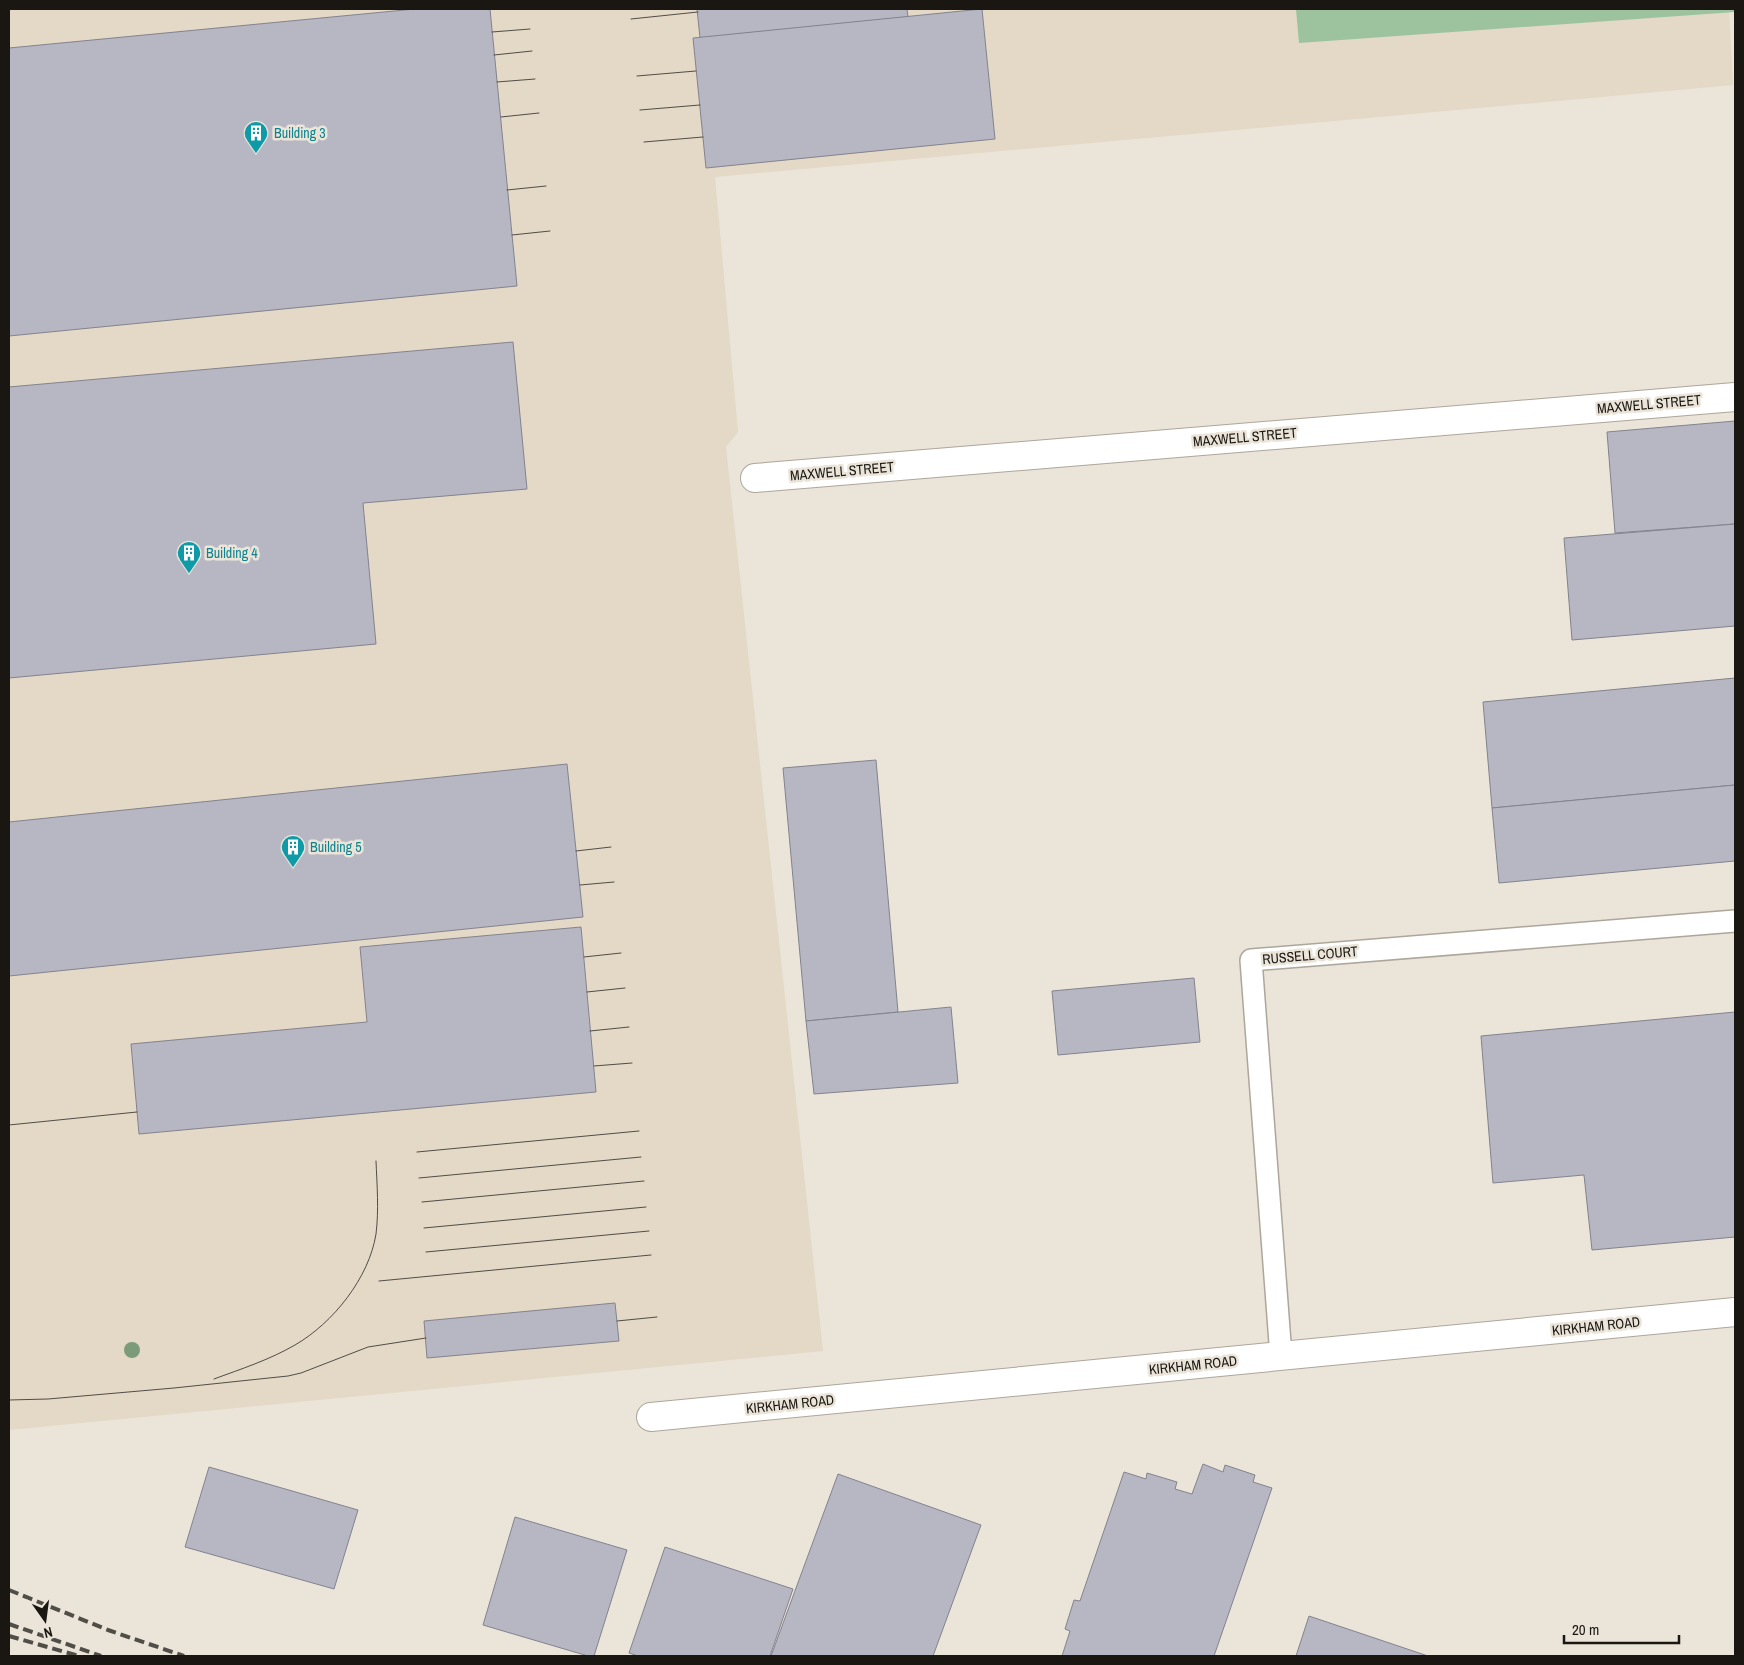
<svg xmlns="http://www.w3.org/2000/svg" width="1744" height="1665" viewBox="0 0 1744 1665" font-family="'Archivo Narrow',sans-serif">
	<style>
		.built { fill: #e4d8c6 }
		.green { fill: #9cc39e }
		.building { fill: #b7b6c3; stroke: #83838e }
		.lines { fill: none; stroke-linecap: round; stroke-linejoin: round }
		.lane-casing { stroke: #ada69b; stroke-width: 24 }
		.street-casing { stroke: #ada69b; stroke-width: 30 }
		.lane { stroke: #fff; stroke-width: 21 }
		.street { stroke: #fff; stroke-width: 28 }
		.tram { stroke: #514d47; stroke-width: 1 }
		.rail { stroke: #514d47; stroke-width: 4; stroke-dasharray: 10 5; stroke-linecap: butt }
		.tree { fill: #7c9c79 }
		.labels { text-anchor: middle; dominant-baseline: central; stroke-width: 5; stroke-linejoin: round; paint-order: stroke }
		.culture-label { font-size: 14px; fill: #0d838f; stroke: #ebe4d9; text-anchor: start }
		.street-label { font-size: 14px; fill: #1a1713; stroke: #ebe4d9 }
	</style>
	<rect width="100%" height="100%" fill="#ebe4d9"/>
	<!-- built -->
	<polygon class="built" points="9,9 1729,9 1733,85 715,177 738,432 726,447 823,1351 9,1430"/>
	<!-- green -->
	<polygon class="green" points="1296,9 1735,9 1735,12 1299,43"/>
	<!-- building -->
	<g class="building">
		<polygon points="415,9 490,9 517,286 9,336 9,48"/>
		<polygon points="697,9 907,9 908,17 700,38"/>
		<polygon points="982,9 995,139 706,168 693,38"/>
		<polygon points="513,342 527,489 363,503 376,644 9,678 9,387"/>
		<polygon points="1735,421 1735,524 1615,533 1607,432"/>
		<polygon points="1735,524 1735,626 1572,640 1564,538"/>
		<polygon points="1735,678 1735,785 1492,808 1483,702"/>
		<polygon points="876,760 898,1012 806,1021 783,768"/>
		<polygon points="567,764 583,917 9,976 9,822"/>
		<polygon points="1735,785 1735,861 1499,883 1492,808"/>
		<polygon points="581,927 596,1092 139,1134 131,1044 367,1022 360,947"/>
		<polygon points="1194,978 1200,1042 1058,1055 1052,991"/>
		<polygon points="951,1007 958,1083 814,1094 806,1021"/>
		<polygon points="1735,1012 1735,1237 1592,1250 1584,1175 1493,1183 1481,1036"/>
		<polygon points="615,1303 619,1341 427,1358 424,1321"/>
		<polygon points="1203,1464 1223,1472 1225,1465 1255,1475 1253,1482 1272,1488 1214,1656 1062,1656 1070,1631 1065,1629 1074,1600 1080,1601 1124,1472 1146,1479 1147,1473 1177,1482 1175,1489 1192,1494"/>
		<polygon points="209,1467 358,1510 334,1589 185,1547"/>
		<polygon points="838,1474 981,1525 933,1656 771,1656"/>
		<polygon points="515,1517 627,1550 594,1656 588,1656 483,1625"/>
		<polygon points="665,1547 793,1589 770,1656 638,1656 629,1653"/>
		<polygon points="1309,1616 1428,1656 1296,1656"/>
	</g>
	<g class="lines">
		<!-- lane casing -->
		<g class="lane-casing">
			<polyline id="lane" points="1281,1356 1251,960 1735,921"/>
		</g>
		<!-- street casing -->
		<g class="street-casing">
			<g id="street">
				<polyline points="755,478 1735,397"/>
				<polyline points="651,1417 1735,1312"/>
			</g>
		</g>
		<!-- lane -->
		<use href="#lane" class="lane"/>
		<!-- street -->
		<use href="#street" class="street"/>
		<!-- tram -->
		<g class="tram">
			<polyline points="631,19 698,12"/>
			<polyline points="492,32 530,29"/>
			<polyline points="494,55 532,51"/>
			<polyline points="637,76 696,71"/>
			<polyline points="497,82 535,79"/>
			<polyline points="640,110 700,105"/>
			<polyline points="501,117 539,113"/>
			<polyline points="644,142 703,137"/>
			<polyline points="507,190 546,186"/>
			<polyline points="512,235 550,231"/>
			<polyline points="576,851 611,847"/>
			<polyline points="580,885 614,882"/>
			<polyline points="584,957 621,953"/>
			<polyline points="587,992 625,988"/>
			<polyline points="590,1031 629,1027"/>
			<polyline points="594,1066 632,1063"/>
			<polyline points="9,1125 137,1112"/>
			<polyline points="417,1152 639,1131"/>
			<polyline points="419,1178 641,1157"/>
			<polyline points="422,1202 644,1181"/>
			<polyline points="424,1228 646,1207"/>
			<polyline points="426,1252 649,1231"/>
			<polyline points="379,1281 651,1255"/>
			<polyline points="617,1321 657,1317"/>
			<path d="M214,1379C241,1369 269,1360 295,1345C333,1323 369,1278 376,1234C379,1210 377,1185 376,1161"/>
			<polyline points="9,1400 48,1399 174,1388 288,1376 301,1373 368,1347 426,1338"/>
		</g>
		<!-- rail -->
		<g class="rail">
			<polyline points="9,1590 108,1630 184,1656"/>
			<polyline points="9,1624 101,1656"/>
			<polyline points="9,1636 79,1656"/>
		</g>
	</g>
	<!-- trees -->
	<circle class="tree" cx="132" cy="1350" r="8"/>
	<!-- icons -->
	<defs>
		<g id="building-pin" transform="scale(1.25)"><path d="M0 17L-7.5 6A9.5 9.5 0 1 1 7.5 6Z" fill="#0f9aa8" stroke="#ebe4d9"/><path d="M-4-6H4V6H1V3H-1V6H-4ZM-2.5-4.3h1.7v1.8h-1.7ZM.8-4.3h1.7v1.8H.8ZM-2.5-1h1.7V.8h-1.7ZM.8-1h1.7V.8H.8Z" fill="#fff"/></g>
	</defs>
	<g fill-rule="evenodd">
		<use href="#building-pin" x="256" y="133"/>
		<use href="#building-pin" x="189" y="553"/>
		<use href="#building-pin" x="293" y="847"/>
	</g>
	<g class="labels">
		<!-- culture labels -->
		<g class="culture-label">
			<text x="274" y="133">Building 3</text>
			<text x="206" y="553">Building 4</text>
			<text x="310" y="847">Building 5</text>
		</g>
		<!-- street labels -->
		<g class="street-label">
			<text transform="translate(1649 404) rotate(-5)">MAXWELL STREET</text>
			<text transform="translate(1245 437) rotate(-5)">MAXWELL STREET</text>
			<text transform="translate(842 471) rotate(-5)">MAXWELL STREET</text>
			<text transform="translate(1310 955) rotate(-5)">RUSSELL COURT</text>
			<text transform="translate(1596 1326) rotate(-6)">KIRKHAM ROAD</text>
			<text transform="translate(1193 1365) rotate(-6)">KIRKHAM ROAD</text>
			<text transform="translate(790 1404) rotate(-6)">KIRKHAM ROAD</text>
		</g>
	</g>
	<!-- border -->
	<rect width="1744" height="1665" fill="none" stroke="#1a1713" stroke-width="20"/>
	<!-- north arrow -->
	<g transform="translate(45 1620) rotate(166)" stroke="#ebe4d9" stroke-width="4" paint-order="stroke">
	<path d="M0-4L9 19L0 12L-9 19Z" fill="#1a1713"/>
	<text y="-8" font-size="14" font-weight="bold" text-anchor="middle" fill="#1a1713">N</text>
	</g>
	<!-- scale -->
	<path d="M1564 1635v8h115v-8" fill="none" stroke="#1a1713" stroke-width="2.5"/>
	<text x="1572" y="1635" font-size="15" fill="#1a1713" stroke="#ebe4d9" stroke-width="4" paint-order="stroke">20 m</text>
</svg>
